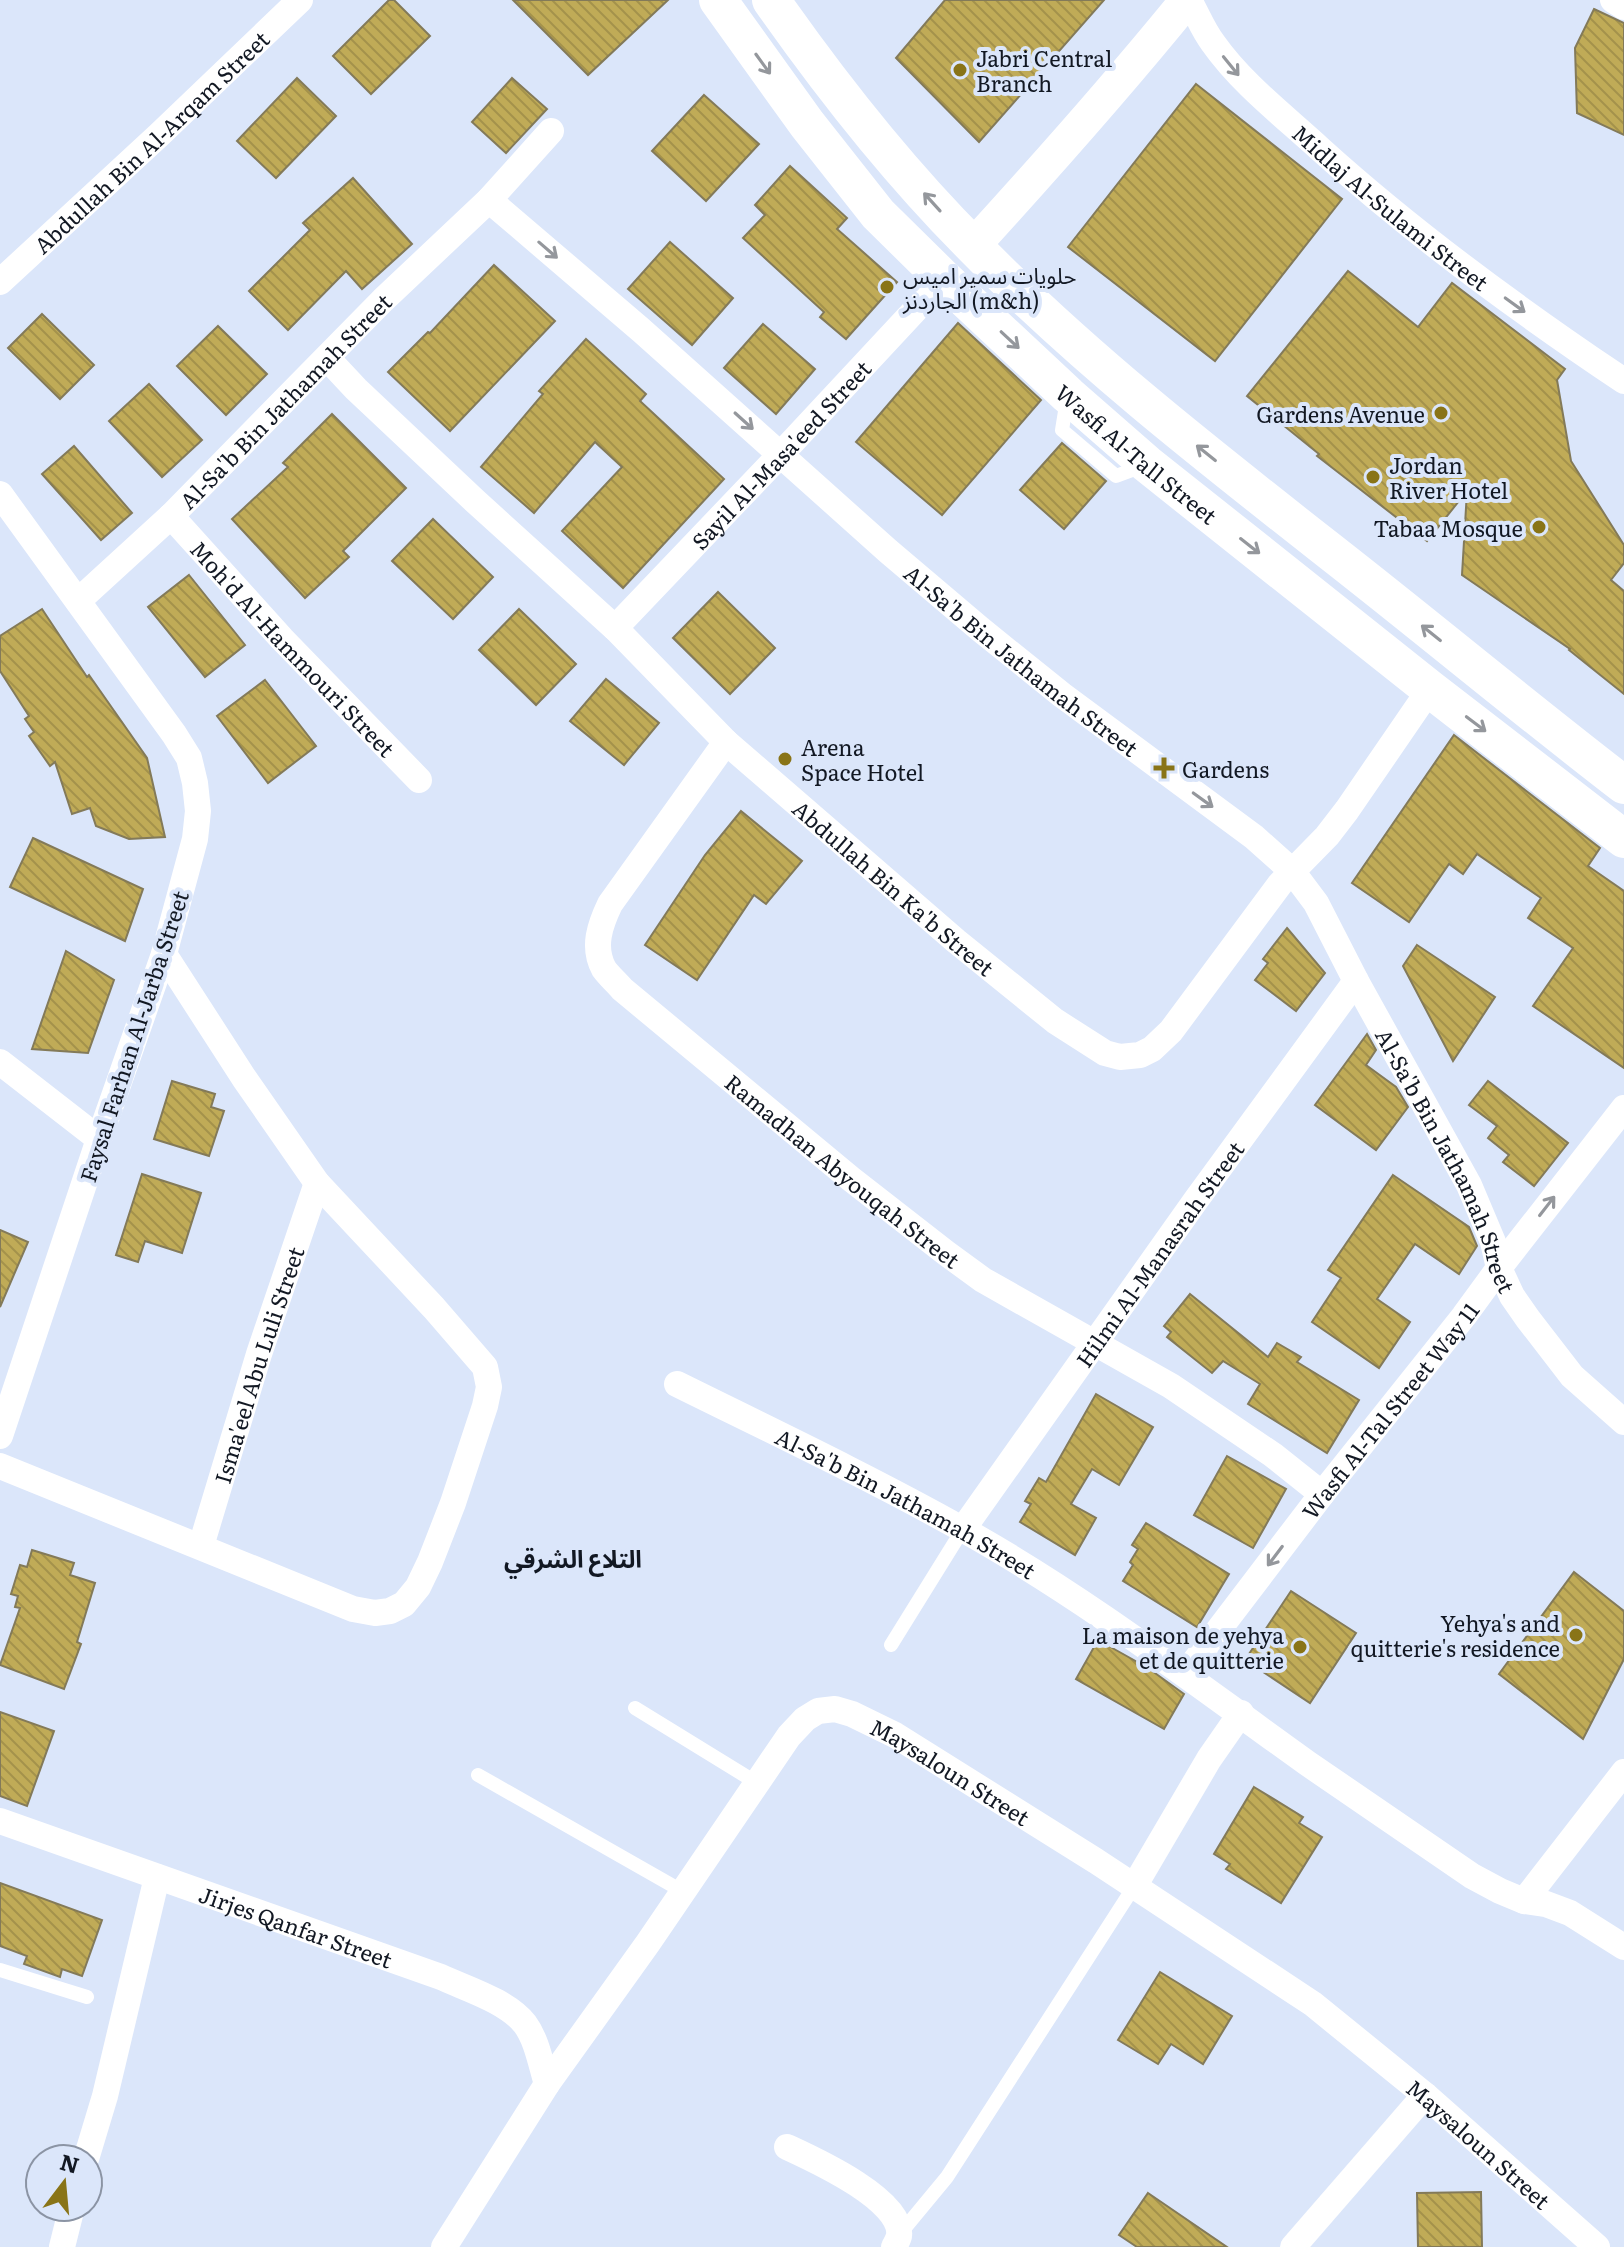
<svg xmlns="http://www.w3.org/2000/svg" width="1624" height="2247" viewBox="0 0 1624 2247" font-family="Literata,'Noto Sans Arabic',serif">
	<style>
		.building { fill: url(#building-back-hatch); stroke: #837a59; stroke-width: 2 }
		.lines { fill: none; stroke-linecap: round; stroke-linejoin: round }
		.service { stroke: #fff; stroke-width: 14 }
		.minor { stroke: #fff; stroke-width: 26 }
		.tertiary { stroke: #fff; stroke-width: 34 }
		.secondary { stroke: #fff; stroke-width: 38 }
		.oneway { stroke: #94979c }
		.poi-dot { fill: #897417; stroke: #dbe6fa; stroke-width: 3 }
		.labels { text-anchor: middle; dominant-baseline: central; stroke-width: 8; stroke-linejoin: round; paint-order: stroke }
		.poi-label { font-size: 22px; fill: #121823; stroke: #dbe6fa; text-anchor: start }
		.street-label { font-size: 22px; fill: #121823; stroke: #dbe6fa }
		.neighbourhood-label { font-size: 24px; font-weight: bold; fill: #121823; stroke: #dbe6fa }
	</style>
	<defs>
		<pattern id="building-back-hatch" width="6" height="6" patternUnits="userSpaceOnUse" patternTransform="scale(2)"><rect width="6" height="6" fill="#c0ab57"/><path d="M-1 5l2 2M0 0l6 6M5-1l2 2" fill="none" stroke="#a4924b"/></pattern>
	</defs>
	<rect width="100%" height="100%" fill="#dbe6fa"/>
	<!-- building -->
	<g class="building">
		<polygon points="389,0 394,0 430,36 371,94 333,56"/>
		<polygon points="513,0 668,0 588,75"/>
		<polygon points="945,0 1104,0 979,142 896,58"/>
		<polygon points="1594,9 1624,23 1624,135 1577,113 1575,48"/>
		<polygon points="297,78 336,116 276,178 237,141"/>
		<polygon points="512,78 547,109 506,153 472,122"/>
		<polygon points="1196,84 1342,199 1215,361 1068,247"/>
		<polygon points="704,95 759,144 706,201 652,151"/>
		<polygon points="790,166 847,218 837,229 897,282 846,339 820,317 824,312 743,238 765,215 755,205"/>
		<polygon points="353,178 412,244 362,289 346,271 288,330 249,291 310,230 303,223"/>
		<polygon points="670,242 733,298 692,345 628,289"/>
		<polygon points="494,265 555,321 450,431 388,372 428,332 430,333"/>
		<polygon points="1348,271 1418,327 1452,283 1565,369 1557,380 1571,461 1624,545 1624,563 1611,580 1624,591 1624,694 1569,650 1570,649 1462,575 1467,491 1427,541 1317,456 1319,454 1247,396"/>
		<polygon points="42,314 94,365 60,399 8,348"/>
		<polygon points="958,323 1041,400 942,515 856,442"/>
		<polygon points="763,324 815,369 776,414 724,368"/>
		<polygon points="218,326 267,374 226,415 177,366"/>
		<polygon points="586,339 646,394 640,401 724,479 623,588 562,531 622,467 595,442 534,513 481,467 543,394 539,391"/>
		<polygon points="149,384 202,440 162,477 109,421"/>
		<polygon points="332,414 406,488 343,551 349,557 305,598 232,519 288,467 283,463"/>
		<polygon points="1062,443 1106,481 1064,529 1020,490"/>
		<polygon points="74,446 132,513 101,540 42,474"/>
		<polygon points="433,519 493,577 453,619 392,561"/>
		<polygon points="189,575 245,645 205,677 148,607"/>
		<polygon points="718,592 775,648 730,694 673,638"/>
		<polygon points="42,609 87,677 89,675 147,758 165,837 129,839 96,826 90,808 72,814 55,762 50,766 29,736 34,732 25,719 29,716 0,671 0,636"/>
		<polygon points="519,609 576,664 536,705 479,650"/>
		<polygon points="606,679 659,723 624,765 570,721"/>
		<polygon points="265,680 316,746 268,783 217,716"/>
		<polygon points="1454,735 1600,848 1588,866 1624,891 1624,1068 1533,1006 1573,948 1528,918 1541,898 1477,854 1463,874 1449,864 1409,922 1352,883"/>
		<polygon points="741,811 802,861 766,904 754,895 697,980 645,945 705,855"/>
		<polygon points="33,838 143,889 125,941 10,887"/>
		<polygon points="1287,928 1325,973 1296,1011 1255,980 1268,963 1263,959"/>
		<polygon points="1417,945 1495,997 1453,1061 1403,966"/>
		<polygon points="66,951 114,980 88,1053 32,1049"/>
		<polygon points="1367,1034 1376,1050 1366,1065 1396,1087 1408,1107 1376,1150 1315,1105"/>
		<polygon points="172,1081 215,1094 211,1107 224,1111 209,1156 154,1139"/>
		<polygon points="1488,1081 1568,1143 1534,1186 1503,1162 1509,1155 1488,1138 1497,1126 1469,1105"/>
		<polygon points="142,1174 201,1193 182,1253 145,1241 138,1262 116,1255"/>
		<polygon points="1393,1175 1469,1227 1477,1246 1459,1274 1415,1244 1377,1299 1410,1322 1379,1368 1312,1322 1341,1278 1328,1270"/>
		<polygon points="0,1230 28,1242 0,1307"/>
		<polygon points="1190,1294 1268,1357 1277,1343 1301,1357 1297,1362 1359,1400 1327,1453 1248,1404 1260,1384 1223,1361 1212,1373 1167,1337 1171,1332 1164,1326"/>
		<polygon points="1096,1394 1153,1427 1119,1485 1092,1469 1071,1504 1096,1518 1075,1555 1020,1522 1031,1504 1025,1501 1039,1478 1046,1482"/>
		<polygon points="1227,1456 1286,1489 1253,1548 1194,1515"/>
		<polygon points="1146,1523 1229,1574 1197,1627 1123,1581 1133,1565 1130,1562 1138,1549 1132,1545"/>
		<polygon points="32,1550 74,1563 70,1575 95,1583 77,1642 81,1644 64,1689 0,1665 20,1608 15,1607 18,1596 11,1594 20,1565 27,1567"/>
		<polygon points="1574,1572 1624,1611 1624,1659 1583,1739 1499,1674"/>
		<polygon points="1291,1591 1356,1633 1310,1703 1245,1660"/>
		<polygon points="1098,1640 1148,1668 1184,1694 1164,1729 1076,1679"/>
		<polygon points="0,1712 54,1731 27,1806 0,1796"/>
		<polygon points="1254,1787 1303,1817 1299,1823 1322,1837 1281,1903 1226,1869 1230,1864 1214,1854"/>
		<polygon points="0,1883 102,1920 82,1976 62,1969 60,1977 24,1964 27,1956 0,1946"/>
		<polygon points="1160,1972 1232,2016 1203,2064 1171,2044 1158,2064 1118,2040"/>
		<polygon points="1481,2192 1482,2247 1418,2247 1417,2193"/>
		<polygon points="1148,2193 1227,2247 1137,2247 1119,2235"/>
	</g>
	<g class="lines">
		<!-- service -->
		<g class="service">
			<polyline points="1067,399 1062,430 1116,476 1143,466"/>
			<polyline points="891,1645 963,1529"/>
			<polyline points="635,1708 757,1783"/>
			<polyline points="478,1775 682,1891"/>
			<polyline points="0,1970 87,1997"/>
			<polyline points="899,2235 947,2177 1135,1885"/>
		</g>
		<!-- minor -->
		<g class="minor">
			<path id="s1" d="M1189,0C1197,14 1203,30 1213,43C1242,84 1283,115 1320,149C1415,235 1518,310 1624,381"/>
			<polyline points="1613,0 1624,7"/>
			<path id="s2" d="M489,200L641,330L888,551L980,629L1062,695L1254,837L1292,871L1316,903L1356,981L1469,1185L1493,1242L1499,1268L1512,1296L1528,1319L1572,1376L1624,1422"/>
			<path id="s3" d="M0,282L159,135L300,0"/>
			<path id="s4" d="M327,358L356,389L475,501L615,628L726,742L956,941L1055,1021L1105,1053L1120,1057L1140,1055L1152,1049L1171,1031L1280,884L1327,836L1347,810L1430,689"/>
			<polyline points="0,494 174,734 189,758 195,783 198,811 195,839 164,954 99,1139 0,1436"/>
			<path id="s5" d="M171,516L282,639L419,780"/>
			<path id="s6" d="M78,601L171,516L383,300L489,200L551,131"/>
			<path id="s7" d="M615,628L781,454L944,279"/>
			<path id="s8" d="M726,742L610,904C600,925 592,947 604,969C609,976 617,983 622,989L851,1179L946,1253L983,1280L1171,1386L1273,1455L1322,1494"/>
			<polyline points="0,1062 99,1139"/>
			<path id="s9" d="M677,1384C772,1431 869,1477 962,1529C1084,1597 1194,1682 1307,1763C1362,1801 1417,1838 1472,1876L1500,1891L1524,1901L1546,1904L1570,1913L1624,1947"/>
			<polyline points="0,1466 353,1609 375,1613 390,1611 404,1604 418,1587 430,1562 453,1503 485,1406 489,1387 485,1367 434,1308 317,1183 244,1078 164,954"/>
			<path id="s10" d="M963,1529L1196,1200L1356,981"/>
			<path id="s11" d="M201,1546L259,1354L317,1183"/>
			<path id="s12" d="M1185,1674L1322,1494L1464,1316L1499,1268L1624,1108"/>
			<path id="s13" d="M0,1821L441,1977C467,1989 507,2001 525,2024C537,2040 541,2065 547,2084"/>
			<polyline points="1135,1885 1209,1759 1241,1713"/>
			<polyline points="1524,1901 1624,1772"/>
			<path d="M787,2147C813,2159 904,2200 899,2236C898,2240 896,2243 894,2247"/>
			<polyline points="86,2159 105,2096 157,1877"/>
			<polyline points="62,2247 72,2207"/>
			<path id="s14" d="M444,2247L547,2084L648,1943L789,1736L805,1719L818,1711L835,1709L852,1714L895,1735L1096,1861L1313,2004L1425,2095L1597,2247"/>
			<polyline points="1293,2247 1425,2095"/>
		</g>
		<!-- tertiary -->
		<path class="tertiary" d="M973,246C1046,166 1118,85 1187,0"/>
		<!-- secondary -->
		<g class="secondary">
			<path id="s15" d="M718,0L807,124L878,214L944,279L1068,395L1147,464L1430,689L1624,839"/>
			<path d="M771,0C832,87 899,172 974,247C1091,366 1224,468 1355,571C1445,642 1533,715 1624,785"/>
		</g>
	</g>
	<!-- one-way arrows -->
	<defs><path id="oneway-shaft" d="M-6 0H5M1.5-3L5.5 0L1.5 3" fill="none" stroke-width="1.6" stroke-linecap="round" stroke-linejoin="round" transform="scale(2)"/></defs>
	<g class="oneway">
		<use href="#oneway-shaft" transform="translate(763 64) rotate(54)"/>
		<use href="#oneway-shaft" transform="translate(1231 66) rotate(51)"/>
		<use href="#oneway-shaft" transform="translate(932 202) rotate(-132)"/>
		<use href="#oneway-shaft" transform="translate(548 250) rotate(41)"/>
		<use href="#oneway-shaft" transform="translate(1515 305) rotate(36)"/>
		<use href="#oneway-shaft" transform="translate(1010 340) rotate(43)"/>
		<use href="#oneway-shaft" transform="translate(744 421) rotate(42)"/>
		<use href="#oneway-shaft" transform="translate(1206 453) rotate(-141)"/>
		<use href="#oneway-shaft" transform="translate(1250 546) rotate(38)"/>
		<use href="#oneway-shaft" transform="translate(1431 633) rotate(-141)"/>
		<use href="#oneway-shaft" transform="translate(1476 724) rotate(37)"/>
		<use href="#oneway-shaft" transform="translate(1203 800) rotate(36)"/>
		<use href="#oneway-shaft" transform="translate(1547 1206) rotate(-52)"/>
		<use href="#oneway-shaft" transform="translate(1275 1556) rotate(127)"/>
	</g>
	<!-- markers -->
	<g class="poi-dot">
		<circle cx="960" cy="70" r="8"/>
		<circle cx="887" cy="287" r="8"/>
		<circle cx="1441" cy="413" r="8"/>
		<circle cx="1373" cy="477" r="8"/>
		<circle cx="1539" cy="527" r="8"/>
		<circle cx="785" cy="759" r="8"/>
		<path d="M1160 756h8v8h8v8h-8v8h-8v-8h-8v-8h8z"/>
		<circle cx="1576" cy="1635" r="8"/>
		<circle cx="1300" cy="1647" r="8"/>
	</g>
	<g class="labels">
		<!-- poi labels -->
		<g class="poi-label">
			<text x="976" y="57">Jabri Central<tspan x="976" dy="25">Branch</tspan></text>
			<text x="903" y="274">حلويات سمير اميس<tspan x="903" dy="25">الجاردنز (m&amp;h)</tspan></text>
			<text x="1425" y="413" text-anchor="end">Gardens Avenue</text>
			<text x="1389" y="464">Jordan<tspan x="1389" dy="25">River Hotel</tspan></text>
			<text x="1523" y="527" text-anchor="end">Tabaa Mosque</text>
			<text x="801" y="746">Arena<tspan x="801" dy="25">Space Hotel</tspan></text>
			<text x="1182" y="768">Gardens</text>
			<text x="1560" y="1622" text-anchor="end">Yehya's and<tspan x="1560" dy="25">quitterie's residence</tspan></text>
			<text x="1284" y="1634" text-anchor="end">La maison de yehya<tspan x="1284" dy="25">et de quitterie</tspan></text>
		</g>
		<!-- street labels -->
		<g class="street-label">
			<text stroke="none"><textPath href="#s3" startOffset="206">Abdullah Bin Al-Arqam Street</textPath></text>
			<text stroke="none"><textPath href="#s1" startOffset="292">Midlaj Al-Sulami Street</textPath></text>
			<text stroke="none"><textPath href="#s6" startOffset="288">Al-Sa'b Bin Jathamah Street</textPath></text>
			<text stroke="none"><textPath href="#s15" startOffset="620">Wasfi Al-Tall Street</textPath></text>
			<text stroke="none"><textPath href="#s7" startOffset="240">Sayil Al-Masa'eed Street</textPath></text>
			<text stroke="none"><textPath href="#s5" startOffset="180">Moh'd Al-Hammouri Street</textPath></text>
			<text stroke="none"><textPath href="#s2" startOffset="704">Al-Sa'b Bin Jathamah Street</textPath></text>
			<text stroke="none"><textPath href="#s4" startOffset="776">Abdullah Bin Ka'b Street</textPath></text>
			<text transform="translate(133 1036) rotate(-72)">Faysal Farhan Al-Jarba Street</text>
			<text stroke="none"><textPath href="#s2" startOffset="1376">Al-Sa'b Bin Jathamah Street</textPath></text>
			<text stroke="none"><textPath href="#s8" startOffset="580">Ramadhan Abyouqah Street</textPath></text>
			<text stroke="none"><textPath href="#s10" startOffset="338">Hilmi Al-Manasrah Street</textPath></text>
			<text stroke="none"><textPath href="#s11" startOffset="190">Isma'eel Abu Luli Street</textPath></text>
			<text stroke="none"><textPath href="#s12" startOffset="334">Wasfi Al-Tal Street Way 11</textPath></text>
			<text stroke="none"><textPath href="#s9" startOffset="258">Al-Sa'b Bin Jathamah Street</textPath></text>
			<text stroke="none"><textPath href="#s14" startOffset="804">Maysaloun Street</textPath></text>
			<text stroke="none"><textPath href="#s13" startOffset="314">Jirjes Qanfar Street</textPath></text>
			<text stroke="none"><textPath href="#s14" startOffset="1452">Maysaloun Street</textPath></text>
		</g>
		<!-- neighbourhood labels -->
		<g class="neighbourhood-label">
			<text x="573" y="1557">التلاع الشرقي</text>
		</g>
	</g>
	<!-- north arrow -->
	<g transform="translate(64 2183) rotate(16)"><circle r="38" fill="#dbe6fa" stroke="#8b94a4" stroke-width="2"/>
	<path d="M0-6L14 30L0 20L-14 30Z" fill="#897417"/>
	<text y="-12" font-size="22" font-weight="bold" text-anchor="middle" fill="#121823">N</text>
	</g>
</svg>
